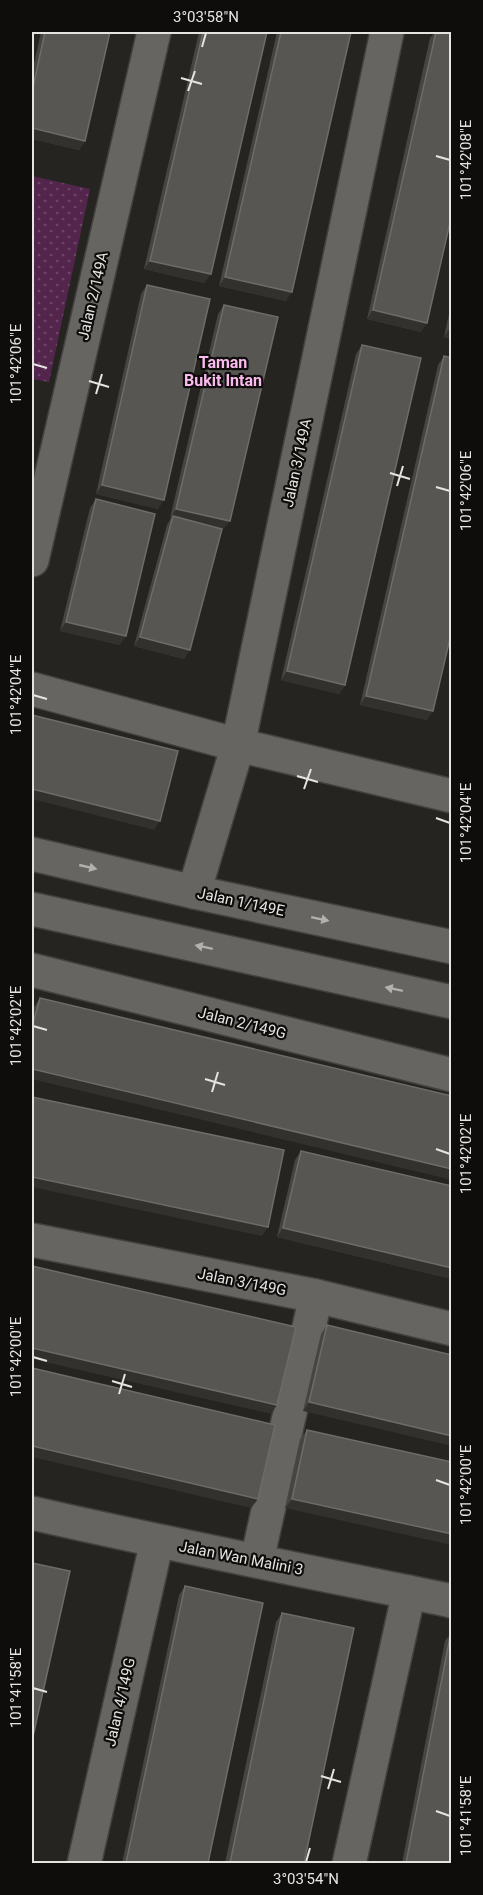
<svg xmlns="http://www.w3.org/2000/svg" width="483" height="1895" viewBox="0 0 483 1895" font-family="Roboto,sans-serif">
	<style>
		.park { fill: url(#park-dots) }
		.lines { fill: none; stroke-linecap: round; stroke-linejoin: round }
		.minor-casing { stroke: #41413e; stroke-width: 36 }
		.minor { stroke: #676561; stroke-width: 33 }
		.wall { fill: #464541 }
		.shaded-wall { fill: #32312d }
		.building { fill: #575652; stroke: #6d6c69; stroke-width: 1.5 }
		.oneway { fill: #b2b1ae }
		.ticks { fill: none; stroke: #e4e4e1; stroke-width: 2 }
		.labels { text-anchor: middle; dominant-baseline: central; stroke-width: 4.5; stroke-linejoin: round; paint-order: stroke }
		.street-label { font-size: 15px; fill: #e4e4e1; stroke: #0e0d0b }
		.neighbourhood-label { font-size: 16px; font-weight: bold; fill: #fabaee; stroke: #0e0d0b }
		.neatline { fill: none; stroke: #e4e4e1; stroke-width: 2 }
		.ticks-label { font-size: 15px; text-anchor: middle; fill: #e4e4e1 }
	</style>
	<defs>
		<pattern id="park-dots" width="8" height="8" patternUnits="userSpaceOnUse" patternTransform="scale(1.5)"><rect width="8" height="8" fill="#53254c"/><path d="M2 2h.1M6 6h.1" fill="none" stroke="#6c4466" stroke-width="1.8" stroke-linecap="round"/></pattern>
	</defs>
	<rect width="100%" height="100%" fill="#252420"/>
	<!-- park -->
	<polygon class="park" points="32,176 90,189 49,382 32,379"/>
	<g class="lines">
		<!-- minor casing -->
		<g class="minor-casing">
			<g id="minor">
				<polyline points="32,560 154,32"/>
				<polyline points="32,689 238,745 452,796"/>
				<polyline points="32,854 194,892 452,947"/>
				<polyline points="194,892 238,745 387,32"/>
				<polyline points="32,909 452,1002"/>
				<polyline points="32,970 452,1075"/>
				<polyline points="32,1240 316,1296 452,1329"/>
				<path d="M32,1513C171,1545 311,1572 452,1601"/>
				<polyline points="257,1560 316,1296"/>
				<polyline points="84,1864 157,1541"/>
				<polyline points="349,1864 409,1592"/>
			</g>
		</g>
		<!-- minor -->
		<use href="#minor" class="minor"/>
	</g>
	<!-- wall -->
	<g class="wall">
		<polygon points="41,32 110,32 85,141 79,150 32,139 32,73"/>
		<polygon points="199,32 267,32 211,274 204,283 144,269"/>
		<polygon points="277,32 351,32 286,301 219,286"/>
		<polygon points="435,32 446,32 421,332 367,319 430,38"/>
		<polygon points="147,285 158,509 96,494 141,294"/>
		<polygon points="452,300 452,339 444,337"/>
		<polygon points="224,305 223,530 222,530 190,650 184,659 134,646 167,525 171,518 170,518 218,314"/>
		<polygon points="362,345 345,685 339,694 281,680 356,354"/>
		<polygon points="444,356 427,720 360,705 438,365"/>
		<polygon points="96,499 120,645 60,631 90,508"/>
		<polygon points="40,998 32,1079 32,1015 34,1007"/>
		<polygon points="301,1151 452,1186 452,1279 277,1237 295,1160"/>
		<polygon points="327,1325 452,1355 303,1411 321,1334"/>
		<polygon points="307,1430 452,1462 285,1508 300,1439"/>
		<polygon points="185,1586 208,1863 122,1863 179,1595"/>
		<polygon points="282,1613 304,1863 225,1863 276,1622"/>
		<polygon points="452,1632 452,1863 402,1863 445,1641"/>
	</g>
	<!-- shaded-wall -->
	<g class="shaded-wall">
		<polygon points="32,128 85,141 79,150 32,139"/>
		<polygon points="150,261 211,274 204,283 144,269"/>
		<polygon points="225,277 292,292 286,301 219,286"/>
		<polygon points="373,310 427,323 421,332 367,319"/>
		<polygon points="450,328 452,328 452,339 444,337"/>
		<polygon points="102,485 164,500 158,509 96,494"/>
		<polygon points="176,509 230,521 223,530 172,518 173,516 171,518 170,518"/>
		<polygon points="66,622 126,636 120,645 60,631"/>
		<polygon points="140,637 190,650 184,659 134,646"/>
		<polygon points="287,671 345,685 339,694 281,680"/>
		<polygon points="366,696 433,711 427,720 360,705"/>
		<polygon points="32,789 160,821 154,830 32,799"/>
		<polygon points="32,1069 452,1169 452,1180 32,1079"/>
		<polygon points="32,1177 268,1227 262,1236 32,1187"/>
		<polygon points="283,1228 452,1268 452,1279 277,1237"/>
		<polygon points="32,1348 277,1405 271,1414 32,1359"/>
		<polygon points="309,1402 452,1436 452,1446 303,1411"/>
		<polygon points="32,1446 258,1499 251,1508 32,1457"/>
		<polygon points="292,1499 452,1534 452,1545 285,1508"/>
	</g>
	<!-- building -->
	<g class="building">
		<polygon points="45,32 110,32 85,141 32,128 32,92"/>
		<polygon points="203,32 267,32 211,274 150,261"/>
		<polygon points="281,32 351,32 292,292 225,277"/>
		<polygon points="436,32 446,32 452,33 452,214 427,323 373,310"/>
		<polygon points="147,285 210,299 164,500 102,485"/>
		<polygon points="224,305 278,317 230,521 176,509"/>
		<polygon points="362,345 421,358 345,685 287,671"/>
		<polygon points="444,356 452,358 452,630 433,711 366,696"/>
		<polygon points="96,499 155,514 126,636 66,622"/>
		<polygon points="173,516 222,529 190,650 140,637"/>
		<polygon points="32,715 178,751 160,821 32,789"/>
		<polygon points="40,998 452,1096 452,1169 32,1069 32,1019 34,1020"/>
		<polygon points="32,1097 284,1150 268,1227 32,1177"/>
		<polygon points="301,1151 452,1186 452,1268 283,1228"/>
		<polygon points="32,1266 296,1327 277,1405 32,1348"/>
		<polygon points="327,1325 452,1355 452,1436 309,1402"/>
		<polygon points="32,1368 275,1425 258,1499 32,1446"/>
		<polygon points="307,1430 452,1462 452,1534 292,1499"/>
		<polygon points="32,1563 70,1571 32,1741"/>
		<polygon points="185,1586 263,1603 208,1863 126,1863"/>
		<polygon points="282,1613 354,1628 304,1863 230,1863"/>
		<polygon points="451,1632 452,1863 406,1863"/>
	</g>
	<!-- one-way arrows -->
	<defs><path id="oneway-solid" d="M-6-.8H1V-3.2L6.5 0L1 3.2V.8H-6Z" transform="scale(1.5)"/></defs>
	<g class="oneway">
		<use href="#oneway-solid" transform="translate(88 867) rotate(13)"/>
		<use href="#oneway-solid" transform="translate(320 919) rotate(12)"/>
		<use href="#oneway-solid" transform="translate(204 947) rotate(-168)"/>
		<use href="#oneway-solid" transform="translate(394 989) rotate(-168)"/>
	</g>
	<!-- ticks -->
	<path class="ticks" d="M202,47L206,33M181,78L202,84M188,91L195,71M436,156L450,160M33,364L47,368M89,381L109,387M96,394L102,374M390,473L410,479M397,486L403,466M436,487L450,491M33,695L47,699M297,776L318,782M304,789L311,769M436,818L450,823M33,1026L47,1030M205,1079L225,1085M212,1092L218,1072M436,1149L450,1154M33,1357L47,1361M112,1381L132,1387M119,1394L125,1374M436,1480L450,1485M33,1688L47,1692M321,1776L341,1782M328,1789L334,1769M436,1811L450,1816M306,1862L310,1848"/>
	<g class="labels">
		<!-- street labels -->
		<g class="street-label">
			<text transform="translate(93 296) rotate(-77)">Jalan 2/149A</text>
			<text transform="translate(297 463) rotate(-78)">Jalan 3/149A</text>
			<text transform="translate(241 902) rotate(12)">Jalan 1/149E</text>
			<text transform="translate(242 1023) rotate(14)">Jalan 2/149G</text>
			<text transform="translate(242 1282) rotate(11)">Jalan 3/149G</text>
			<text transform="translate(241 1558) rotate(11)">Jalan Wan Malini 3</text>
			<text transform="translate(120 1702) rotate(-77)">Jalan 4/149G</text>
		</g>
		<!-- neighbourhood labels -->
		<g class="neighbourhood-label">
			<text x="223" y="362">Taman<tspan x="223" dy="18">Bukit Intan</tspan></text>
		</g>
	</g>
	<!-- border -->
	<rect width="483" height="1895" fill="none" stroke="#0e0d0b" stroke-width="66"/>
	<rect x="33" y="33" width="417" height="1829" class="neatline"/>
	<g class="ticks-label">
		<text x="206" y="22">3°03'58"N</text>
		<text transform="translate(466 160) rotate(-90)" y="5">101°42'08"E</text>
		<text transform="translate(16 364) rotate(-90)" y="5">101°42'06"E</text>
		<text transform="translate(466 491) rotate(-90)" y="5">101°42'06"E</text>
		<text transform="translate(16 695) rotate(-90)" y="5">101°42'04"E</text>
		<text transform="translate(466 823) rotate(-90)" y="5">101°42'04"E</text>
		<text transform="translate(16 1026) rotate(-90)" y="5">101°42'02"E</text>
		<text transform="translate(466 1154) rotate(-90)" y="5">101°42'02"E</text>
		<text transform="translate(16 1357) rotate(-90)" y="5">101°42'00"E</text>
		<text transform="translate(466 1485) rotate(-90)" y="5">101°42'00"E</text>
		<text transform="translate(16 1688) rotate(-90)" y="5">101°41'58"E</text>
		<text transform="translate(466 1816) rotate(-90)" y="5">101°41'58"E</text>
		<text x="306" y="1884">3°03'54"N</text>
	</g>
</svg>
